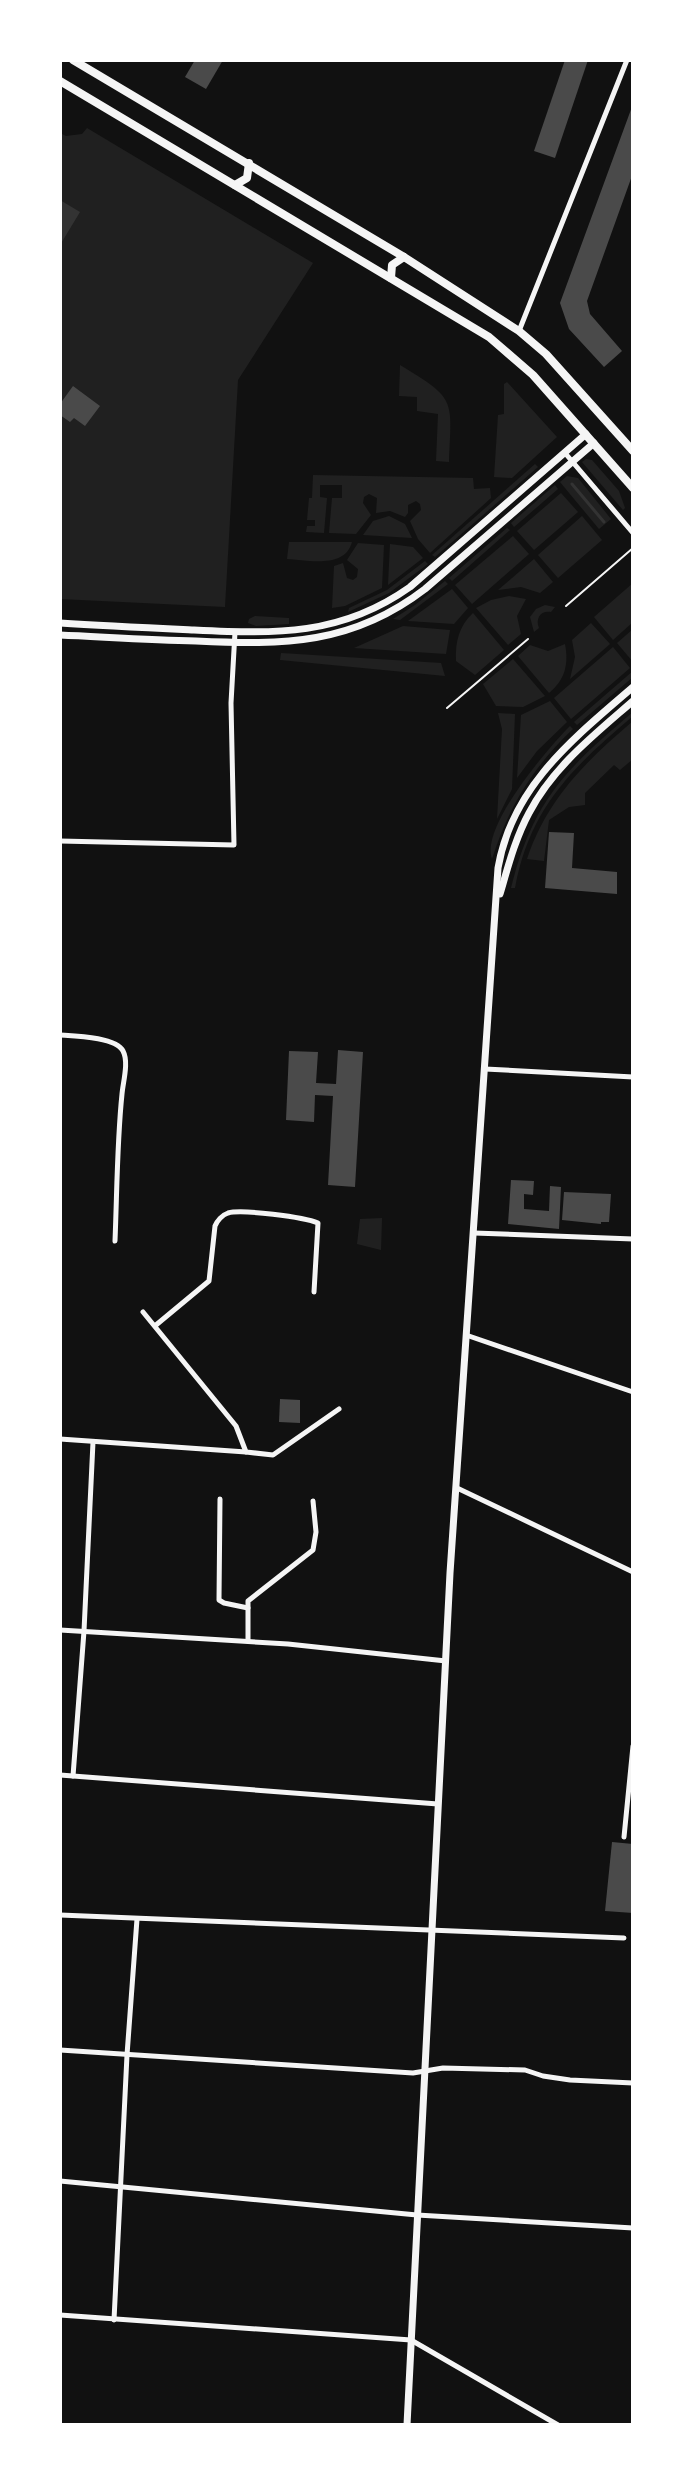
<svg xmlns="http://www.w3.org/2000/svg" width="693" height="2485" viewBox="0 0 693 2485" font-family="Inter,sans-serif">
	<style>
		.green { fill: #202020 }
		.water { fill: #333 }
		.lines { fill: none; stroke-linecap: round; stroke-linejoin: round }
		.stream { stroke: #333; stroke-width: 3 }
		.building { fill: #4a4a4a }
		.path { stroke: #f5f5f5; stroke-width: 2 }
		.minor { stroke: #f5f5f5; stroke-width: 5 }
		.secondary { stroke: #f5f5f5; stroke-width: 7 }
		.primary { stroke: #f5f5f5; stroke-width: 8 }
	</style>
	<rect width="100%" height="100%" fill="#111"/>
	<!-- green -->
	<g class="green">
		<polygon points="87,128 313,263 238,380 225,607 60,599 60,133 66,136 82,134"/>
		<path d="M400,365C456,399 452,398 449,462L436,461L438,414L417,411V397L399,396Z"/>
		<polygon points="507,382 557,437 512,478 494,477 498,415 504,414 504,384"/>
		<polygon points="586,459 592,460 619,491 625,508 623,510 582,462"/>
		<polygon points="535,464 538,467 435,557 432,555"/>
		<polygon points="313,475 473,478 474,489 490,488 491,498 430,553 418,539 410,521 421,510 420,504 416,501 408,505 408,513 405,517 390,511 376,513 377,498 369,494 364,497 363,503 371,515 356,534 329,533 332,498 342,498 342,485 320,485 320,497 327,498 324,533 306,532 307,526 315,526 315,520 307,520 309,498 312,498"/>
		<polygon points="567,476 578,478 611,519 599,529 560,482"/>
		<polygon points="555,485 558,489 514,527 511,523"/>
		<polygon points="561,493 578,512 534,550 517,531"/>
		<polygon points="389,516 405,524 412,538 363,535 373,521"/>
		<polygon points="582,516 602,540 558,578 538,555"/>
		<polygon points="507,528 510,530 452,581 449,578"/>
		<polygon points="513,536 529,554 472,604 455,585"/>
		<path d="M289,542H352C345,569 308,560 287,559Z"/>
		<polygon points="358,543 384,545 382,588 345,606 332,608 334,566 343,563 347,578 353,580 357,577 358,569 347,560"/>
		<polygon points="390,544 413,547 423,558 388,585"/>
		<polygon points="534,559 553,582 540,593 521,587 498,590"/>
		<polygon points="425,561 428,564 389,593 348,612 349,608 387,590"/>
		<polygon points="445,581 448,584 400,620 393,619 415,605"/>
		<polygon points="633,583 633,622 613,640 594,617"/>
		<polygon points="452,589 468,608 454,624 408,621"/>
		<polygon points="509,596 526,599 517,616 521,634 508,645 476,608 491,600"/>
		<path d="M545,605L555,607L551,612C541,610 535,618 539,628L534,632L530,617L536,609Z"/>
		<path d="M473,613L504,650L475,675L456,661C455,642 459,626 473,613Z"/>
		<polygon points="255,616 289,618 289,624 256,626 248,623 249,619"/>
		<polygon points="591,623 610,644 570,679 575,657 572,640"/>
		<polygon points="403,626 450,630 446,654 354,648"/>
		<polygon points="633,629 633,662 617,643"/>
		<path d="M565,644C569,664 565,680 549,693L518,656L530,645L548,651Z"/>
		<polygon points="613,647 630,668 571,719 554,698"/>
		<polygon points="281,653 441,663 445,676 280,660"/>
		<polygon points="513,659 545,696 523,707 496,706 483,684"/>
		<polygon points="633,671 633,677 577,725 574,722"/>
		<polygon points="550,701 567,722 537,751 517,778 521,715"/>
		<path d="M633,712V716C573,767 530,807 515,888H511C533,800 566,769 633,712Z"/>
		<polygon points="498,713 515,714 512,789 497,819 502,729"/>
		<path d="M633,721V759L620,770L614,765L585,793V805L569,807L549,820L544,861L527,859C547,799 586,761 633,721Z"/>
		<path d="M570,726L573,729C533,767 509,806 492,859C480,827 548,748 570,726Z"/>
		<polygon points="382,1218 381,1250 357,1244 360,1219"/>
	</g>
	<!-- water -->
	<polygon class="water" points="60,200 80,212 60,245"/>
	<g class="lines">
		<!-- stream -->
		<polyline class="stream" points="572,484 604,522"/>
	</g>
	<!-- building -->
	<g class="building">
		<polygon points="195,60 223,60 206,89 185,77"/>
		<polygon points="565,60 588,60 555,158 534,151"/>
		<polygon points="633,104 633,173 587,301 590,314 622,351 604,367 569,329 560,303"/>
		<polygon points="73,386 100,406 85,426 74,418 70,422 60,415 60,404"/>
		<polygon points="549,832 574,833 572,868 617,872 617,894 545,888"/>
		<polygon points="338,1050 363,1052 355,1187 328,1185 333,1096 315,1095 314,1122 286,1120 289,1051 318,1052 316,1083 336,1084"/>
		<polygon points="511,1180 534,1181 533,1195 524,1194 524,1209 549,1211 550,1186 561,1187 559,1229 508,1224"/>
		<polygon points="564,1192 611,1194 609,1222 601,1222 601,1224 562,1220"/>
		<polygon points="280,1399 300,1400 300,1423 279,1422"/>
		<polygon points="612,1842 633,1844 633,1913 605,1911"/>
	</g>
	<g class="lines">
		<!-- path -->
		<g class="path">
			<polyline points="566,606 633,548"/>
			<polyline points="447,708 528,639"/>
		</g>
		<!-- minor -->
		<g class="minor">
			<polyline points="519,331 627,60"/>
			<polyline points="565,453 633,533"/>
			<polyline points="60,841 234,845 231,703 235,632"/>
			<path d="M60,1035C75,1036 116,1037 123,1051C129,1062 123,1082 122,1094C117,1142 117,1192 115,1241"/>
			<polyline points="485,1069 633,1077"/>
			<polyline points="474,1233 633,1239"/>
			<polyline points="143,1312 236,1426 246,1452 273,1455 339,1409"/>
			<path d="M156,1325L209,1281L215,1226C217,1221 222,1215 228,1213C242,1209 304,1217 318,1223L314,1292"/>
			<polyline points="466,1335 633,1392"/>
			<polyline points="60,1439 246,1452"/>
			<polyline points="457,1488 633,1572"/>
			<polyline points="220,1499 219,1600 224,1603 248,1608"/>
			<polyline points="60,1630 288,1644 446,1661"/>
			<polyline points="248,1641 248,1601 313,1550 316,1532 313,1501"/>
			<polyline points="60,1775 438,1804"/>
			<polyline points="73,1776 84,1631 93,1442"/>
			<polyline points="624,1837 633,1746"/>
			<polyline points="60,1915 624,1938"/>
			<polyline points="60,2050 413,2073 443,2068 525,2070 543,2076 570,2080 633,2083"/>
			<polyline points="60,2181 417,2215 633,2228"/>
			<polyline points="60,2315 411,2340 558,2425"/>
			<polyline points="114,2320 127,2055 137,1919"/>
		</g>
		<!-- secondary -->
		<g class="secondary">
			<path d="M60,623C105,626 150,628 194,630C276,634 341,636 410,587L586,434"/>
			<path d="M60,635C105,637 151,640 196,641C284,645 352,645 425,589L594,443"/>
			<path d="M500,894C508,867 515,839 529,813C553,767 594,735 633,701"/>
			<path d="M407,2425L450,1573L498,868C512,786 574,738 633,687"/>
		</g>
		<!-- primary -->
		<g class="primary">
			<polyline points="73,60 404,257 519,331 546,354 633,451"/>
			<polyline points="60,81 489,337 533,375 633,488"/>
			<polyline points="235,185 247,178 249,163"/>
			<polyline points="391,278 392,265 404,257"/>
		</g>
	</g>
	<!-- border -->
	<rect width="693" height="2485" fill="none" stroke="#ffffff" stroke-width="124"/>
</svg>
